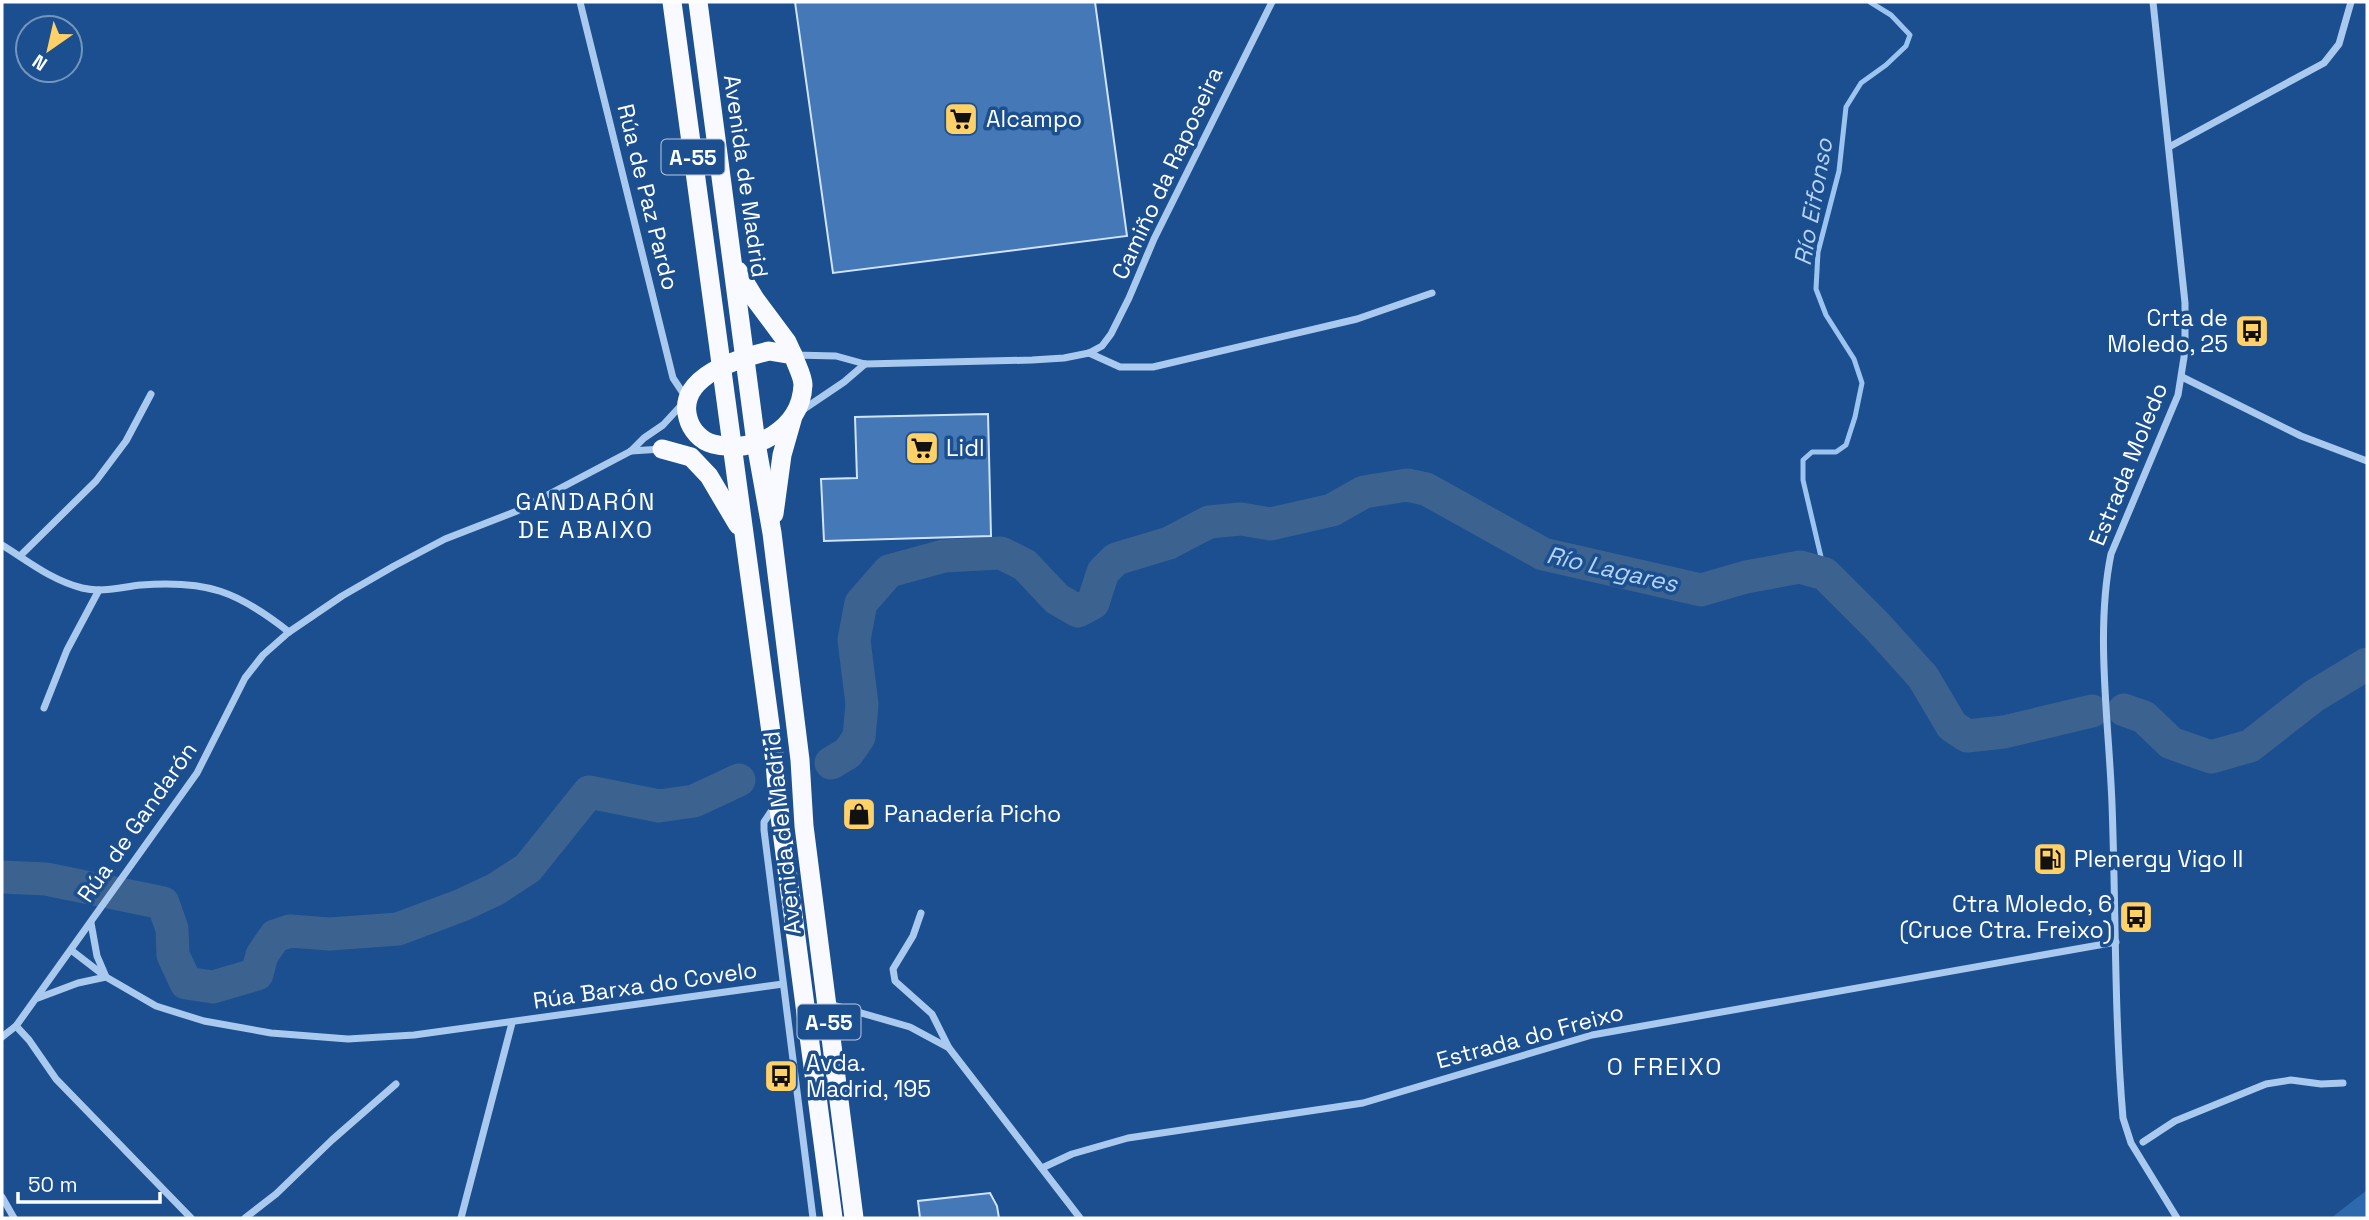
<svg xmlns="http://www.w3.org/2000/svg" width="2369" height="1220" viewBox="0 0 2369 1220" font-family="'Space Grotesk',sans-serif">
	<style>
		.green { fill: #2e69ad }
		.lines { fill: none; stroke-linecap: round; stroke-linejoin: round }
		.stream { stroke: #9cc4f0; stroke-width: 5 }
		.river { stroke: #3c6290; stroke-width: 33 }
		.building { fill: #4478b7; stroke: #cfe3fa; stroke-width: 2 }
		.minor { stroke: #a9c9ee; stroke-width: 7 }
		.trunk { stroke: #f8faff; stroke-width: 19 }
		.labels { text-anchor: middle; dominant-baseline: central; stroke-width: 7; stroke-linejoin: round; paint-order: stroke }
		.shield { fill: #1b4f8f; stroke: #bbcadd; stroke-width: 2 }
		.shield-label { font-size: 21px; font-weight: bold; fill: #fff }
		.poi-label { font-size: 23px; fill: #fff; stroke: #1b4f8f; text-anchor: start }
		.street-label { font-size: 23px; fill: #fff; stroke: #1b4f8f }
		.water-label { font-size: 24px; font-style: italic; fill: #b5d3f5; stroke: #1b4f8f }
		.neighbourhood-label { font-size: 24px; letter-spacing: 2px; fill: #fff; stroke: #1b4f8f }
	</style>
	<rect width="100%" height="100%" fill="#1b4f8f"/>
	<!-- green -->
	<polygon class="green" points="2367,1190 2367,1218 2331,1218"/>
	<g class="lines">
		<!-- stream -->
		<polyline class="stream" points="1825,574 1803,480 1803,460 1812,452 1836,452 1846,445 1855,417 1862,383 1854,359 1826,315 1816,289 1818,252 1839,171 1846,107 1861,83 1886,65 1906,46 1910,35 1891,15 1870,2"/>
		<!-- river -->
		<g class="river">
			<polyline points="2124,710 2144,717 2171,743 2211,757 2250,746 2314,696 2367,664"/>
			<polyline points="831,763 848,753 859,737 862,704 854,640 861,603 889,571 944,556 1001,553 1025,565 1057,599 1078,611 1093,603 1103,572 1116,559 1169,543 1209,522 1241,519 1271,524 1332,510 1364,492 1407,485 1426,489 1543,554 1701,590 1746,577 1800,567 1825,574 1877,626 1923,677 1952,726 1967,736 2004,732 2092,711"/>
			<polyline points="2,877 46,879 163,903 172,929 173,955 186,983 213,987 257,974 262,955 275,936 290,931 330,934 398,929 462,905 496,889 528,868 589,792 659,806 694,801 739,780"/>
		</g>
	</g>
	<!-- building -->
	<g class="building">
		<polygon points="795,2 1095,2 1127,236 833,273"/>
		<polygon points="988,414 991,536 824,541 821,479 857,478 855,417"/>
		<polygon points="990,1193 997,1206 999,1218 920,1218 918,1201"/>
	</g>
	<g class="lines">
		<!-- minor -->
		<g class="minor">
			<path d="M2153,2L2185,303V351L2178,395L2111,554C2095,632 2109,724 2112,804C2116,908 2114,1014 2123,1118L2131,1143L2177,1218"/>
			<polyline points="2169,147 2324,63 2339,44 2351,2"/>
			<polyline points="1089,353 1120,367 1153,367 1357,319 1432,293"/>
			<polyline points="794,355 836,356 865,364 1032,360 1064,358 1089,353 1102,346 1111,334 1129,298 1154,239 1272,2"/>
			<polyline points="2182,377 2301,436 2367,461"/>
			<polyline points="804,409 844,382 865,364"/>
			<polyline points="631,451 662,449"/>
			<path d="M2,545C28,561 51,580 82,588C102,593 121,587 141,585C207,580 237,591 289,632"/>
			<polyline points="20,556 96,481 126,441 151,394"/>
			<polyline points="44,708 67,650 99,590"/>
			<polyline points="774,807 764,822 764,830 813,1218"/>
			<polyline points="921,913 913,936 893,969 895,981 932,1014 949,1048"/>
			<polyline points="71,950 106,977 156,1006 204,1021 271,1033 348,1039 414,1035 783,984"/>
			<polyline points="38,998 78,983 106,977 97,956 91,923"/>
			<polyline points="830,1004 910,1027 949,1048 1080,1218"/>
			<polyline points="16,1026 29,1040 56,1079 191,1218"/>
			<polyline points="2,1037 16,1026 197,773 245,678 263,655 289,632 342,596 394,566 445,539 517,511 631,451 644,438 663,425 687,399 673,378 580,2"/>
			<polyline points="2143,1142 2175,1121 2266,1084 2291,1080 2321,1084 2343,1083"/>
			<polyline points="1042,1168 1072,1154 1128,1138 1363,1103 1592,1035 2116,942"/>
			<polyline points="2,1197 14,1218"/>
			<polyline points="245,1218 276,1194 332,1140 396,1084"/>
			<polyline points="461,1218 512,1023"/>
		</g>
		<!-- trunk -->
		<g class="trunk">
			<polyline points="672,2 775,762 778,801 833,1218"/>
			<polyline points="698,2 756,443 772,533 800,760 804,826 854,1218"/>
			<polyline points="738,271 755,299 787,342 793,355"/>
			<path d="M769,351L793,355C796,364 803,376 803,385C801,430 754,455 713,444C701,441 691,430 688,418C676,376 740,358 769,351Z"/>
			<polyline points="662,449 691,457 709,476 738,525"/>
			<polyline points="774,514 782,455 792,420"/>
		</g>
	</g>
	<!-- icons -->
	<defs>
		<g id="supermarket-square" transform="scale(1.75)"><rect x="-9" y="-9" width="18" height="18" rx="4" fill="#ffd166" stroke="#1b4f8f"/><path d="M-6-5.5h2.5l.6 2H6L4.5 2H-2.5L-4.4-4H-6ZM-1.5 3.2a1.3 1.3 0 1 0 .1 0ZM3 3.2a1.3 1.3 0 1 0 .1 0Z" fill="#111"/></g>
		<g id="bus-square" transform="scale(1.75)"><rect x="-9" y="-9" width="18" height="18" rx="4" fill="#ffd166" stroke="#1b4f8f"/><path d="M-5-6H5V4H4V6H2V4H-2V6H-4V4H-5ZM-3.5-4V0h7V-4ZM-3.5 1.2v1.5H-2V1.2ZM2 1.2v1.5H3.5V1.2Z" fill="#111"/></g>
		<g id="shop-square" transform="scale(1.75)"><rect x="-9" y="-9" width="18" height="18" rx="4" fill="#ffd166" stroke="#1b4f8f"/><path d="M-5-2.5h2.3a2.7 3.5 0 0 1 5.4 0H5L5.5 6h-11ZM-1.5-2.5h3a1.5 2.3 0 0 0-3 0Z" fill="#111"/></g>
		<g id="fuel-square" transform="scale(1.75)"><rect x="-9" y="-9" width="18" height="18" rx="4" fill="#ffd166" stroke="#1b4f8f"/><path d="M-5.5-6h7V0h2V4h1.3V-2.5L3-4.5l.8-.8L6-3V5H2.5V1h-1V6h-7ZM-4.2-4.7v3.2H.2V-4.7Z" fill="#111"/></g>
	</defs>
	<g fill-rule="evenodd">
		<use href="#supermarket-square" x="961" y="119"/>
		<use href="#bus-square" x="2252" y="331"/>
		<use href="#supermarket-square" x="922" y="448"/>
		<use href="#shop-square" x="859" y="814"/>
		<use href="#fuel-square" x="2050" y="859"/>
		<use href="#bus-square" x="2136" y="917"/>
		<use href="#bus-square" x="781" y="1076"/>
	</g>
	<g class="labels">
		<!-- shield labels -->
		<g class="shield">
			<rect x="661.5" y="139.5" width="63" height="35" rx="5"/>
			<rect x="797.5" y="1004.5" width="63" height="35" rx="5"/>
		</g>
		<g class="shield-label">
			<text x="693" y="157">A-55</text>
			<text x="829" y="1022">A-55</text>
		</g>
		<!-- poi labels -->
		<g class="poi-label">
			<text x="986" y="119">Alcampo</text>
			<text x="2228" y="318" text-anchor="end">Crta de<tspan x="2228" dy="26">Moledo, 25</tspan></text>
			<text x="946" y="448">Lidl</text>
			<text x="884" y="814">Panadería Picho</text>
			<text x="2074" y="859">Plenergy Vigo II</text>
			<text x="2112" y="904" text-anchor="end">Ctra Moledo, 6<tspan x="2112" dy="26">(Cruce Ctra. Freixo)</tspan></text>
			<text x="806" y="1063">Avda.<tspan x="806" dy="26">Madrid, 195</tspan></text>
		</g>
		<!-- street labels -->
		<g class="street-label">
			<text transform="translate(1167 173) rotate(-65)">Camiño da Raposeira</text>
			<text transform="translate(746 176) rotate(82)">Avenida de Madrid</text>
			<text transform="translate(648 197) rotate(76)">Rúa de Paz Pardo</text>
			<text transform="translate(2128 464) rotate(-68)">Estrada Moledo</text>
			<text transform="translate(137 822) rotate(-55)">Rúa de Gandarón</text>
			<text transform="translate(782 833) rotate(-96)">Avenida de Madrid</text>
			<text transform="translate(645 985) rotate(-8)">Rúa Barxa do Covelo</text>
			<text transform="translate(1530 1036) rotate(-15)">Estrada do Freixo</text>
		</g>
		<!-- water labels -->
		<g class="water-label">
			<text transform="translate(1813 202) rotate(-80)">Río Eifonso</text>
			<text transform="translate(1612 569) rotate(13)">Río Lagares</text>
		</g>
		<!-- neighbourhood labels -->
		<g class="neighbourhood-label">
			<text x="586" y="501">GANDARÓN<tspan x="586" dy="28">DE ABAIXO</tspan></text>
			<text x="1665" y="1066">O FREIXO</text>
		</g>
	</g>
	<!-- border -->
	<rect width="2369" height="1220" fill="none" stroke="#ffffff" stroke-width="7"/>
	<!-- north arrow -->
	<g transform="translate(49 49) rotate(214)"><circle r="33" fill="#1b4f8f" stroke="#7695bc" stroke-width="2"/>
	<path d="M0-5L12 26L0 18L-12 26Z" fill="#ffd166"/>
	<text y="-10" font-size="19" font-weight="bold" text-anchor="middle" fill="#ffffff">N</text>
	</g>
	<!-- scale -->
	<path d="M18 1192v10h142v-10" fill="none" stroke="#ffffff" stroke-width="3.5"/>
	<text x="28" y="1192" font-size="21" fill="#ffffff" stroke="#1b4f8f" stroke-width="5" paint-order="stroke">50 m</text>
</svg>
